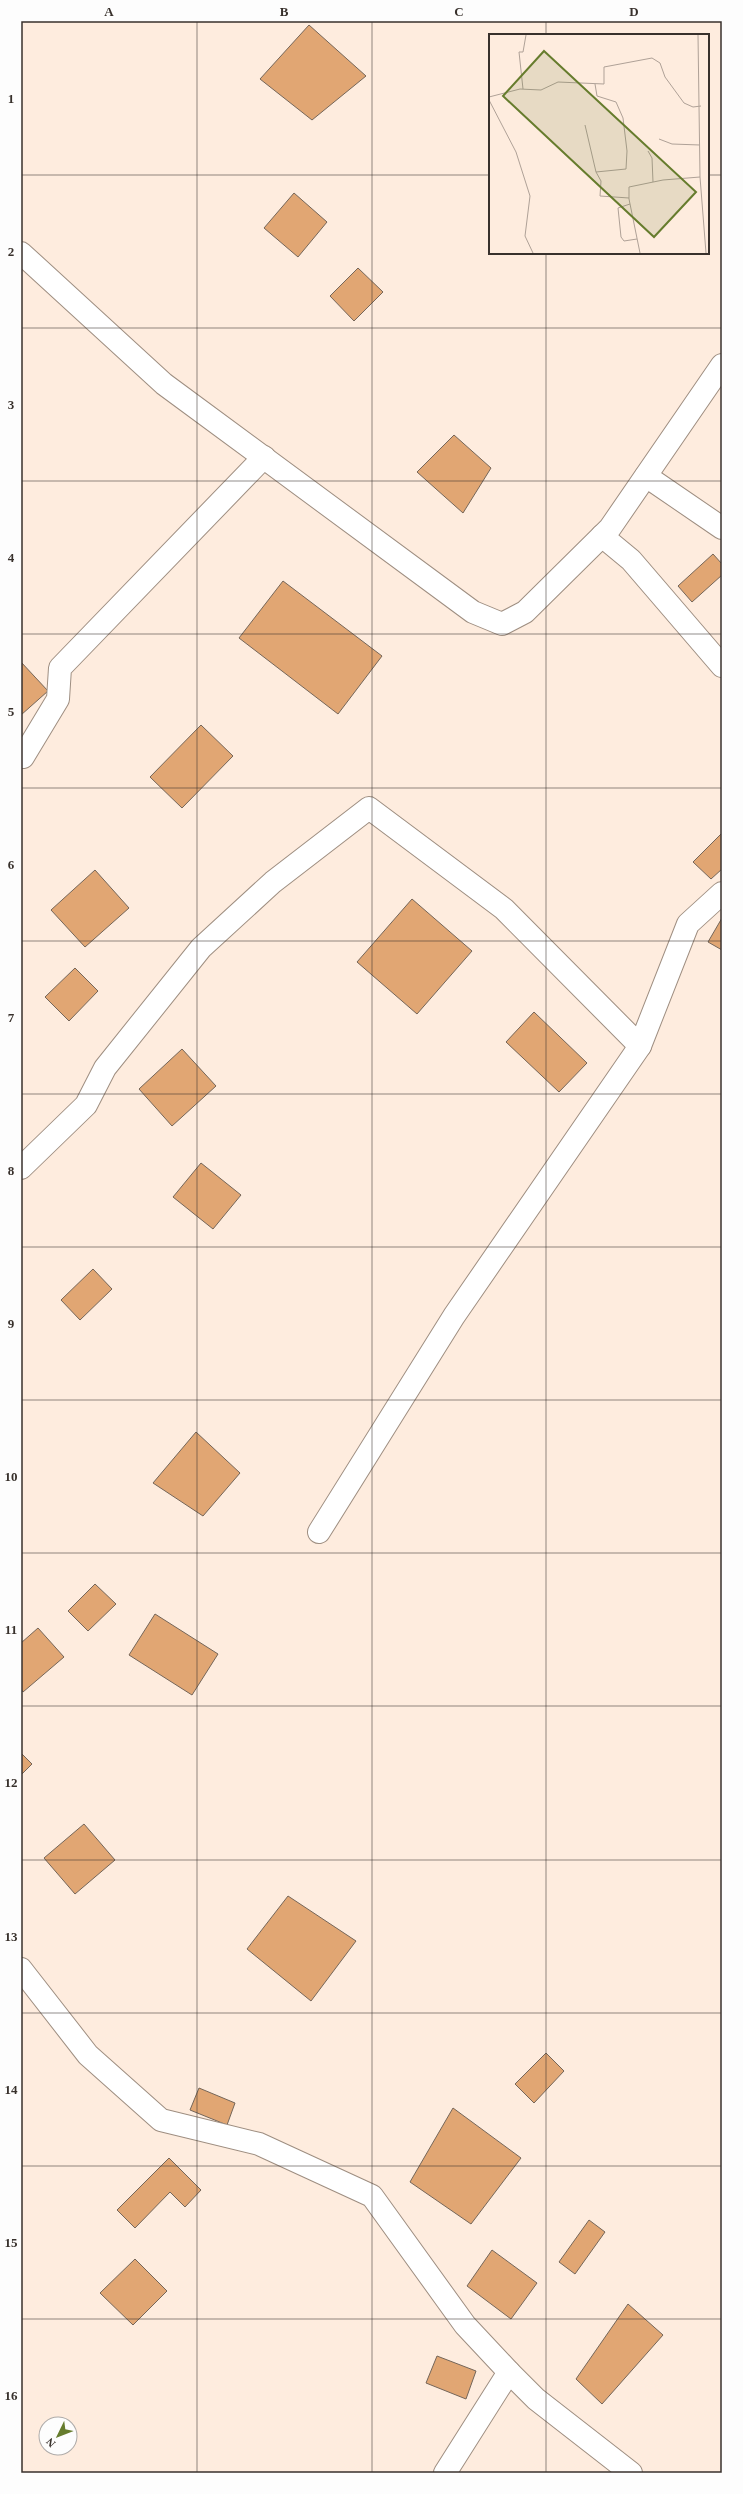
<svg xmlns="http://www.w3.org/2000/svg" width="743" height="2494" viewBox="0 0 743 2494" font-family="Georgia,serif">
	<style>
		.building { fill: #e1a673; stroke: #756659 }
		.lines { fill: none; stroke-linecap: round; stroke-linejoin: round }
		.minor-casing { stroke: #9e8e81; stroke-width: 24 }
		.minor { stroke: #fff; stroke-width: 22 }
		.grid { fill: none; stroke: #38312c; stroke-width: 1; stroke-opacity: 0.55 }
		.inset-road { fill: none; stroke: #afa197; stroke-width: 1 }
		.view { fill: #667c2d; fill-opacity: 0.15; stroke: #667c2d; stroke-width: 2 }
		.inset-edge { fill: none; stroke: #38312c; stroke-width: 2 }
		.neatline { fill: none; stroke: #38312c; stroke-width: 1.5 }
		.grid-label { font-size: 13px; text-anchor: middle; font-weight: bold; fill: #38312c }
	</style>
	<rect width="100%" height="100%" fill="#feecde"/>
	<!-- building -->
	<g class="building">
		<polygon points="309,25 366,76 312,120 260,79"/>
		<polygon points="294,193 327,222 298,257 264,228"/>
		<polygon points="358,268 383,292 354,321 330,296"/>
		<polygon points="454,435 491,468 463,513 417,472"/>
		<polygon points="713,554 722,564 722,575 692,602 678,586"/>
		<polygon points="283,581 382,656 338,714 239,638"/>
		<polygon points="21,662 48,691 21,715"/>
		<polygon points="201,725 233,756 182,808 150,777"/>
		<polygon points="722,833 722,869 711,879 693,862"/>
		<polygon points="95,870 129,908 85,947 51,910"/>
		<polygon points="412,899 472,951 417,1014 357,962"/>
		<polygon points="722,918 722,950 708,942"/>
		<polygon points="75,968 98,991 69,1021 45,997"/>
		<polygon points="534,1012 587,1063 559,1092 506,1042"/>
		<polygon points="182,1049 216,1086 172,1126 139,1089"/>
		<polygon points="201,1163 241,1195 213,1229 173,1197"/>
		<polygon points="93,1269 112,1289 80,1320 61,1300"/>
		<polygon points="196,1432 240,1473 203,1516 153,1483"/>
		<polygon points="95,1584 116,1604 88,1631 68,1611"/>
		<polygon points="155,1614 218,1654 192,1695 129,1655"/>
		<polygon points="38,1628 64,1657 23,1692 21,1689 21,1643"/>
		<polygon points="21,1753 32,1764 21,1775"/>
		<polygon points="84,1824 115,1860 75,1894 44,1858"/>
		<polygon points="288,1896 356,1941 311,2001 247,1949"/>
		<polygon points="546,2053 564,2071 534,2103 515,2084"/>
		<polygon points="199,2088 235,2103 227,2125 190,2110"/>
		<polygon points="453,2108 521,2158 471,2224 410,2182"/>
		<polygon points="169,2158 201,2190 185,2207 170,2192 135,2228 117,2210"/>
		<polygon points="589,2220 605,2232 575,2274 559,2262"/>
		<polygon points="492,2250 537,2283 511,2319 467,2286"/>
		<polygon points="135,2259 167,2291 133,2325 100,2293"/>
		<polygon points="628,2304 663,2335 602,2404 576,2379"/>
		<polygon points="437,2356 476,2371 466,2399 426,2383"/>
	</g>
	<g class="lines">
		<!-- minor casing -->
		<g class="minor-casing">
			<g id="minor">
				<polyline points="21,253 164,384 473,612 502,624 525,612 610,528 722,365"/>
				<polyline points="646,476 722,528"/>
				<polyline points="602,536 631,560 722,666"/>
				<polyline points="23,757 58,699 60,668 264,457"/>
				<polyline points="21,1168 86,1105 105,1068 201,948 273,882 369,808 504,909 640,1046 688,924 722,893"/>
				<polyline points="319,1532 454,1316 640,1046"/>
				<polyline points="21,1969 88,2055 161,2120 259,2144 372,2196 465,2325 509,2372 536,2399 631,2473"/>
				<polyline points="445,2473 509,2372"/>
			</g>
		</g>
		<!-- minor -->
		<use href="#minor" class="minor"/>
	</g>
	<!-- grid -->
	<path class="grid" d="M197,21V2473M372,21V2473M546,21V35M21,175H490M708,175H722M546,253V2473M21,328H722M21,481H722M21,634H722M21,788H722M21,941H722M21,1094H722M21,1247H722M21,1400H722M21,1553H722M21,1706H722M21,1860H722M21,2013H722M21,2166H722M21,2319H722"/>
	<!-- overview -->
	<g transform="translate(489 34)">
		<rect width="220" height="220" fill="#feecde"/>
		<path class="inset-road" d="M209,1L211,143L217,219M106,50L108,62L127,68L134,84L138,117L137,135L107,138L112,147L111,162L140,164M34,55L30,18H34L37,1M0,63L31,55L52,56L69,48L115,50V33L163,24L171,29L176,43L195,69L204,73L212,72M0,66L27,118L41,162L36,202L44,219M96,91L107,138M170,105L183,110L211,111M159,117L163,124L164,148M141,170L129,174L132,203L135,207L148,205M151,219L140,165V153L174,146L211,143"/>
		<path class="view" d="M55,17L207,158L165,203L14,62Z"/>
		<rect width="220" height="220" class="inset-edge"/>
	</g>
	<!-- border -->
	<rect width="743" height="2494" fill="none" stroke="#fdfdfd" stroke-width="44"/>
	<!-- north arrow -->
	<g transform="translate(58 2436) rotate(227)"><circle r="19" fill="#fdfdfd" stroke="#aeaba9"/>
	<path d="M0-3L7 15L0 10L-7 15Z" fill="#667c2d"/>
	<text y="-6" font-size="11" font-weight="bold" text-anchor="middle" fill="#38312c">N</text>
	</g>
	<rect x="22" y="22" width="699" height="2450" class="neatline"/>
	<g class="grid-label">
		<text x="109" y="16">A</text>
		<text x="284" y="16">B</text>
		<text x="459" y="16">C</text>
		<text x="634" y="16">D</text>
		<text x="11" y="103">1</text>
		<text x="11" y="256">2</text>
		<text x="11" y="409">3</text>
		<text x="11" y="562">4</text>
		<text x="11" y="716">5</text>
		<text x="11" y="869">6</text>
		<text x="11" y="1022">7</text>
		<text x="11" y="1175">8</text>
		<text x="11" y="1328">9</text>
		<text x="11" y="1481">10</text>
		<text x="11" y="1634">11</text>
		<text x="11" y="1787">12</text>
		<text x="11" y="1941">13</text>
		<text x="11" y="2094">14</text>
		<text x="11" y="2247">15</text>
		<text x="11" y="2400">16</text>
	</g>
</svg>
